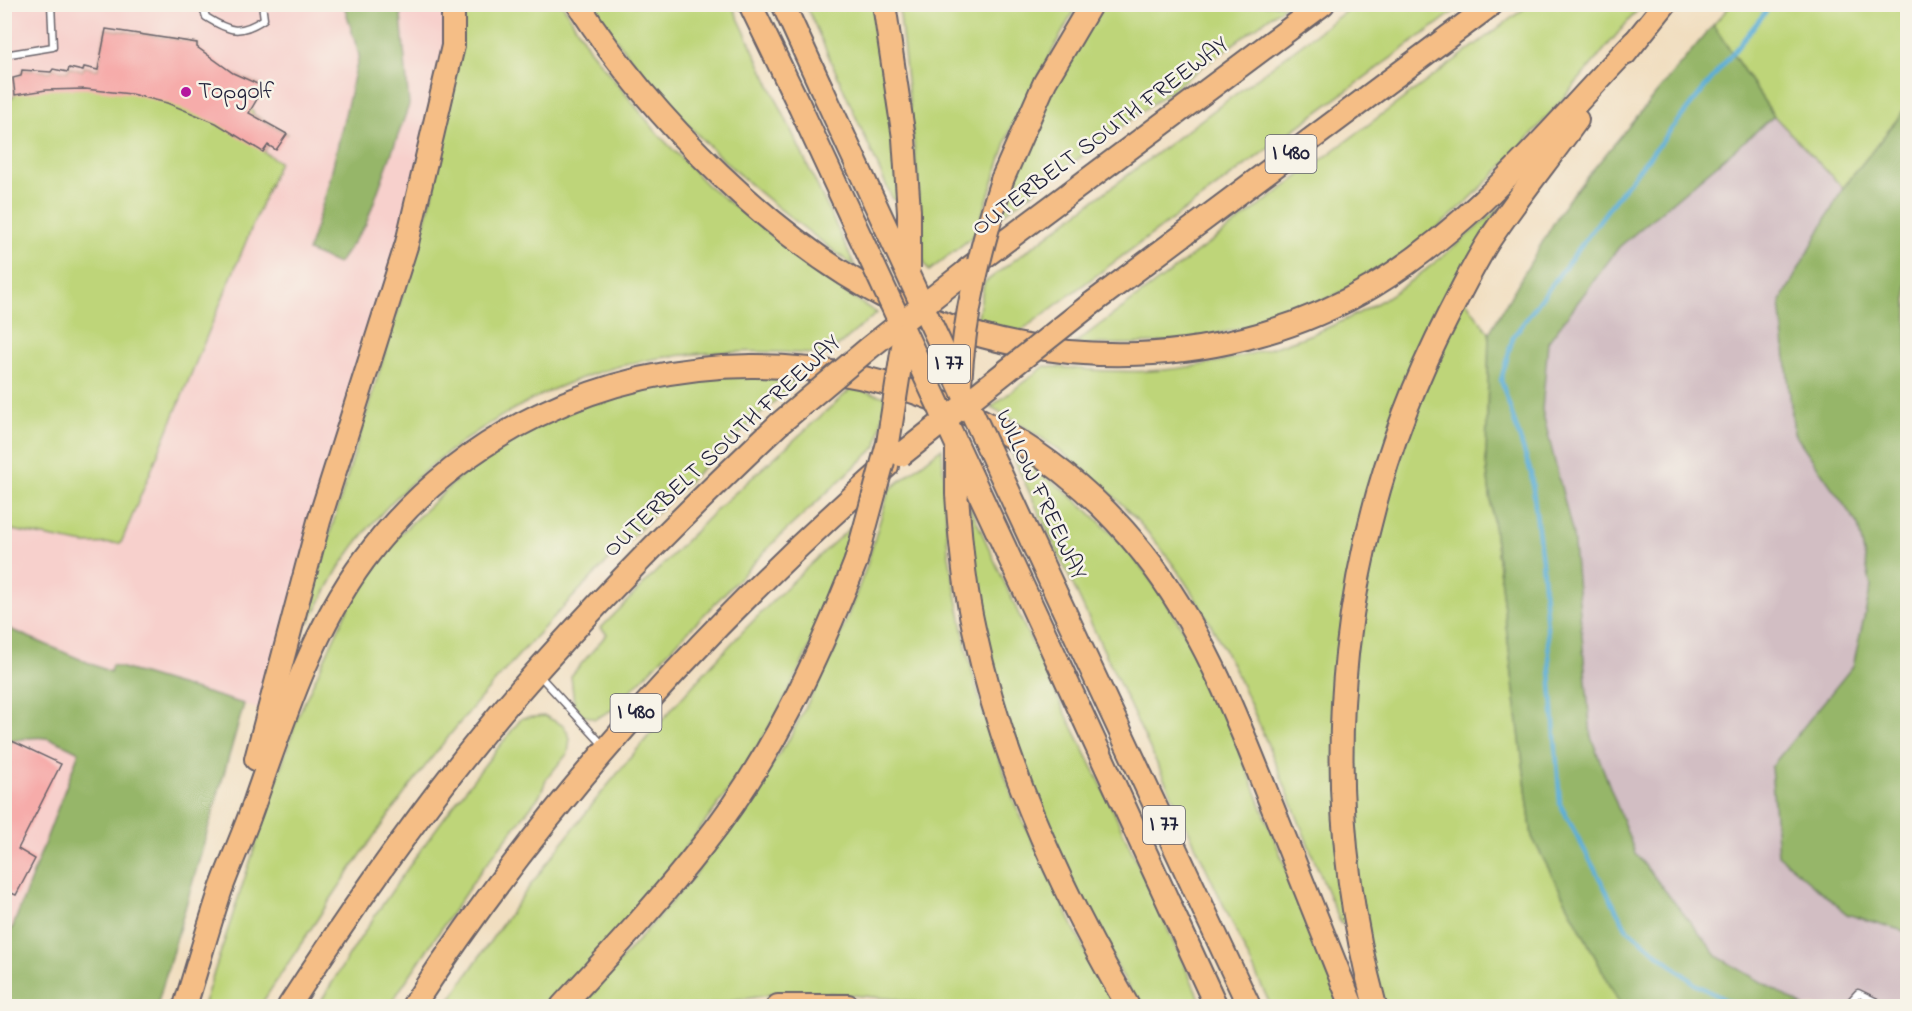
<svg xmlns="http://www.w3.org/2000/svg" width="1912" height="1011" viewBox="0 0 1912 1011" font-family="'Indie Flower',sans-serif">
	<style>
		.built { fill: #f7d0cc }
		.industrial { fill: #d2bec3 }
		.green { fill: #bed579; stroke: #707c5a; stroke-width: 1.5 }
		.forest { fill: #96b669; stroke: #5c6c52; stroke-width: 1.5 }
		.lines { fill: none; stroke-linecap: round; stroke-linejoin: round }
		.stream { stroke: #5baed7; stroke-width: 4.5 }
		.building { fill: #f6acaa }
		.service-casing { stroke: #6a646a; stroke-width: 9 }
		.motorway-casing { stroke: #6a646a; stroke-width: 26 }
		.service { stroke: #fff; stroke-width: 6 }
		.motorway { stroke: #f5be86; stroke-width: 22 }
		.motorway-bridge-casing { stroke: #6a646a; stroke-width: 26; stroke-linecap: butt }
		.motorway-bridge { stroke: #f5be86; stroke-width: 22 }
		.poi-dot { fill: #b5179e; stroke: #f7f3e8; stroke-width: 2 }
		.labels { text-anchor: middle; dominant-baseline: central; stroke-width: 5; stroke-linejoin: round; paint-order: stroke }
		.shield { fill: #f7f3e8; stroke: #62616f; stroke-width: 1.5 }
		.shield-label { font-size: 22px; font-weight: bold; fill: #22223b }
		.poi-label { font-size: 24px; fill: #22223b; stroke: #f7f3e8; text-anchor: start }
		.street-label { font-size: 24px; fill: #22223b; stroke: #f7f3e8 }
	</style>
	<rect width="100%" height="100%" fill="#f7f3e8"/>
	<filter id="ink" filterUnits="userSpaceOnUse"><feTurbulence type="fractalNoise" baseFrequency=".0167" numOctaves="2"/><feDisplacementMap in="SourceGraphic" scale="12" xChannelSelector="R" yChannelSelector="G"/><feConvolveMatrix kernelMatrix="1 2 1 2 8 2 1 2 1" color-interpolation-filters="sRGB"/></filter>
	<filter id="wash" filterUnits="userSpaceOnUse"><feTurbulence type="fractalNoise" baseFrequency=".008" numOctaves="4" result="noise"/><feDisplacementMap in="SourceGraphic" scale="24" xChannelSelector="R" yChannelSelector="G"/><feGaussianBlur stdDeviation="1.35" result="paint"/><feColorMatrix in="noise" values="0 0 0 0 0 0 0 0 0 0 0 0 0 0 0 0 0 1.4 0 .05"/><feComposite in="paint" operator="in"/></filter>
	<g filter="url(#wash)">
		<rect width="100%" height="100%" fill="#f1dec0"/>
		<!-- built -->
		<polygon class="built" points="4,5 453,5 453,46 268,712 112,665 11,929 4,926"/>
		<!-- industrial -->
		<polygon class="industrial" points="1774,116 1843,188 1780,303 1794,433 1858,525 1871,587 1853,666 1771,767 1847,914 1907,932 1907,1006 1803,1006 1718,957 1635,853 1591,737 1573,535 1542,410 1548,342 1619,247"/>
		<!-- green -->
		<g class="green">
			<path d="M462,5H563L590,50L658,134L707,185L847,294L877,313L827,355C771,351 715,349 659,358C535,377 410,462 340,566C329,584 320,604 309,622L304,619L433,194L458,61Z"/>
			<path d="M591,5H732L856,268C824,243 790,218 759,192C694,137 639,74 591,5Z"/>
			<polygon points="806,5 874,5 884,57 900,203 892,198"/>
			<path d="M899,5H1077L1011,127L976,234L929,271C915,252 920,229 920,205H918V184Z"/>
			<path d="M1100,5H1286L1002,215C1022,142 1060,69 1100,5Z"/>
			<polygon points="1354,5 1463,5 1018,333 977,322 984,283"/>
			<path d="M1529,5H1642C1553,108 1458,239 1331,297C1280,320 1220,336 1165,342C1135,345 1104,344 1074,344Z"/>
			<polygon points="1731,5 1907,5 1907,107 1843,188 1774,116 1713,25"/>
			<polygon points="106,29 197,43 197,51 227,71 259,85 263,89 251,107 254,115 287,134 268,145 264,152 279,162 121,543 85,544 12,530 5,525 4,108 5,104 15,95 13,78 21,76 22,70 51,72 53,69 68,72 69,68 83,71 84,67 98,70"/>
			<path d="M1501,207L1480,240L1352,571L1346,921L1341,924C1288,803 1245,660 1166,555C1119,493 1058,444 991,407L1045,366C1079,369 1116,373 1150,371C1223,367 1316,339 1379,302C1424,275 1461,240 1501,207Z"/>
			<polygon points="1460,293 1489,333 1486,462 1532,837 1621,1006 1375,1006 1344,839 1360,565"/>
			<path d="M745,374L796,382C683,484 572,591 473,707C394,800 327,904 260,1006H203L297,718L352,600L399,535L462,475L533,429L584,405L687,378Z"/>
			<polygon points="852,388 886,397 877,446 780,536 612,710 595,719 580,714 574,703 571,676 607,634 601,628 717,509"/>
			<polygon points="942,448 948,551 967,651 982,708 1015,804 1084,949 1115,1006 936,1006 896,999 817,992 774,994 704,1006 581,1006 692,878 731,827 789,739 834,652 866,568 889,490"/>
			<path d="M1010,451C1060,484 1108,524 1145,572C1198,642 1231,727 1262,808C1289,874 1315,940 1341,1006H1271Z"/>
			<path d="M969,504L1044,670L1102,786L1203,1006H1139C1053,855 970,681 969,504Z"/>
			<path d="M859,520C829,606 793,696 741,772C685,855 618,930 552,1006H446C560,834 704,656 859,520Z"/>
			<path d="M545,716L564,726L570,738L568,753L547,778L540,795L477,876L389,1006H318C378,905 447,810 522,718Z"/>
		</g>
		<!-- forest -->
		<g class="forest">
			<polygon points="344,5 400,5 409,105 366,224 338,264 308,251 328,187 359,55"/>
			<polygon points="1713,25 1774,116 1619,247 1548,342 1542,410 1573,535 1591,737 1635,853 1718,957 1803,1006 1621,1006 1532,837 1486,462 1489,333 1566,202"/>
			<polygon points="1907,107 1907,932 1847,914 1778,855 1771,767 1853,666 1871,587 1858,525 1794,433 1780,303 1843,188"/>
			<path d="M5,627L110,672L112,665L244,704L157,1006H5V926L12,929L79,752C50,737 45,734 12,741L5,757Z"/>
		</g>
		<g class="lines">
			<!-- stream -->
			<polyline class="stream" points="1737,1006 1695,984 1626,928 1560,804 1542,561 1531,473 1501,380 1513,337 1620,193 1772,4"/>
		</g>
		<g id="blocks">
			<!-- building -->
			<g class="building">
				<polygon points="106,29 197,43 197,47 233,73 264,87 249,113 287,134 276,150 268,145 263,152 216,123 167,103 131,94 85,89 46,90 15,95 13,78 21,76 22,70 51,72 53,69 68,72 69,68 83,71 84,67 98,70"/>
				<polygon points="12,741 61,764 18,849 35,859 16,895 4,890 4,757"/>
			</g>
		</g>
	</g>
	<g filter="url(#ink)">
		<use href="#blocks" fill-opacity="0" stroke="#6a646a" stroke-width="1.5"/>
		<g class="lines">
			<!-- service casing -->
			<g class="service-casing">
				<g id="service">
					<path d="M202,4L206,17C230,32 240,35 264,19L262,4"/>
					<polyline points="4,55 53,47 51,4"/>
					<polyline points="539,675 603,745"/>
					<polyline points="1846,1006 1858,993 1885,1006"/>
				</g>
			</g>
			<!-- motorway casing -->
			<g class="motorway-casing">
				<g id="motorway">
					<path d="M578,4C651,118 776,244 898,304C1046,377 1231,370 1373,286C1476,224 1551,128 1634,42"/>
					<polyline points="750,4 799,105"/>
					<polyline points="783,4 820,85"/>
					<polyline points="884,4 904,138 909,212"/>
					<polyline points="1625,54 1665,4"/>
					<polyline points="1002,180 1045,82 1091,4"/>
					<polyline points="968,269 1323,4"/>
					<polyline points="1091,304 1492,4"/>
					<path d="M957,494C960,540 964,585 974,629C1002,761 1060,890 1128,1006"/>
					<polyline points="1079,643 1249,1006"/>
					<polyline points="1057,660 1216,1006"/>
					<polyline points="256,759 319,521 407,243 453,46 453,4"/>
					<path d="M185,1006C197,968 208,928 221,889C232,859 245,831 255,801C284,718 312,631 364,560C556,302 945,303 1143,553C1201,626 1234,710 1268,796C1296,866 1324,936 1352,1006"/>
					<path d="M289,1006C360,896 436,787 522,688C603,595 690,508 779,424"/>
					<path d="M413,1006C545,804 706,625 887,466"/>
					<path d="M562,1006C610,954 659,902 703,845C770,761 817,661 856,561"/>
					<polyline points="778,1006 848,1006"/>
					<path d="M1375,1006C1312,774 1339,527 1449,314C1462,289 1475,262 1490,239C1517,198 1549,159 1577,120"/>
				</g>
			</g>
			<!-- service -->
			<use href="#service" class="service"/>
			<!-- motorway -->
			<use href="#motorway" class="motorway"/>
			<!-- motorway-bridge casing -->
			<g class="motorway-bridge-casing">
				<g id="motorway-bridge">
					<polyline points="820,85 1079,643"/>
					<polyline points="799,105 1057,660"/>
					<polyline points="909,268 909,212"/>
					<path d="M960,384C964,313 981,247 1002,180"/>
					<polyline points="779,424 869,348 968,270"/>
					<polyline points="901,455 1091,304"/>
					<polyline points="957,494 957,450"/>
					<polyline points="856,561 888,443 905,334"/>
				</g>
			</g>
			<!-- motorway-bridge -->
			<use href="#motorway-bridge" class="motorway-bridge"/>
		</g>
	</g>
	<!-- markers -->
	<circle class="poi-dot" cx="186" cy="92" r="6"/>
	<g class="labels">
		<!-- shield labels -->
		<g class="shield">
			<rect x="1265.5" y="135" width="51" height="38" rx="4.5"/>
			<rect x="928" y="345" width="42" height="38" rx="4.5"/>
			<rect x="610.5" y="694" width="51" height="38" rx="4.5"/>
			<rect x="1143" y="806" width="42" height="38" rx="4.5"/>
		</g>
		<g class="shield-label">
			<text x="1291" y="154">I 480</text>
			<text x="949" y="364">I 77</text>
			<text x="636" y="713">I 480</text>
			<text x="1164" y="825">I 77</text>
		</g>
		<!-- poi labels -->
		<g class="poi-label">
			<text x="198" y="92">Topgolf</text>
		</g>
		<!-- street labels -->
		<g class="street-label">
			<text transform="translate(1101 137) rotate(-37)">OUTERBELT SOUTH FREEWAY</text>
			<text transform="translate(723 447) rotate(-43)">OUTERBELT SOUTH FREEWAY</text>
			<text transform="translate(1040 495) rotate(65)">WILLOW FREEWAY</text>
		</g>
	</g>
	<!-- margin -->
	<rect width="1912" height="1011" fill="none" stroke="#f7f3e8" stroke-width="24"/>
</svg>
